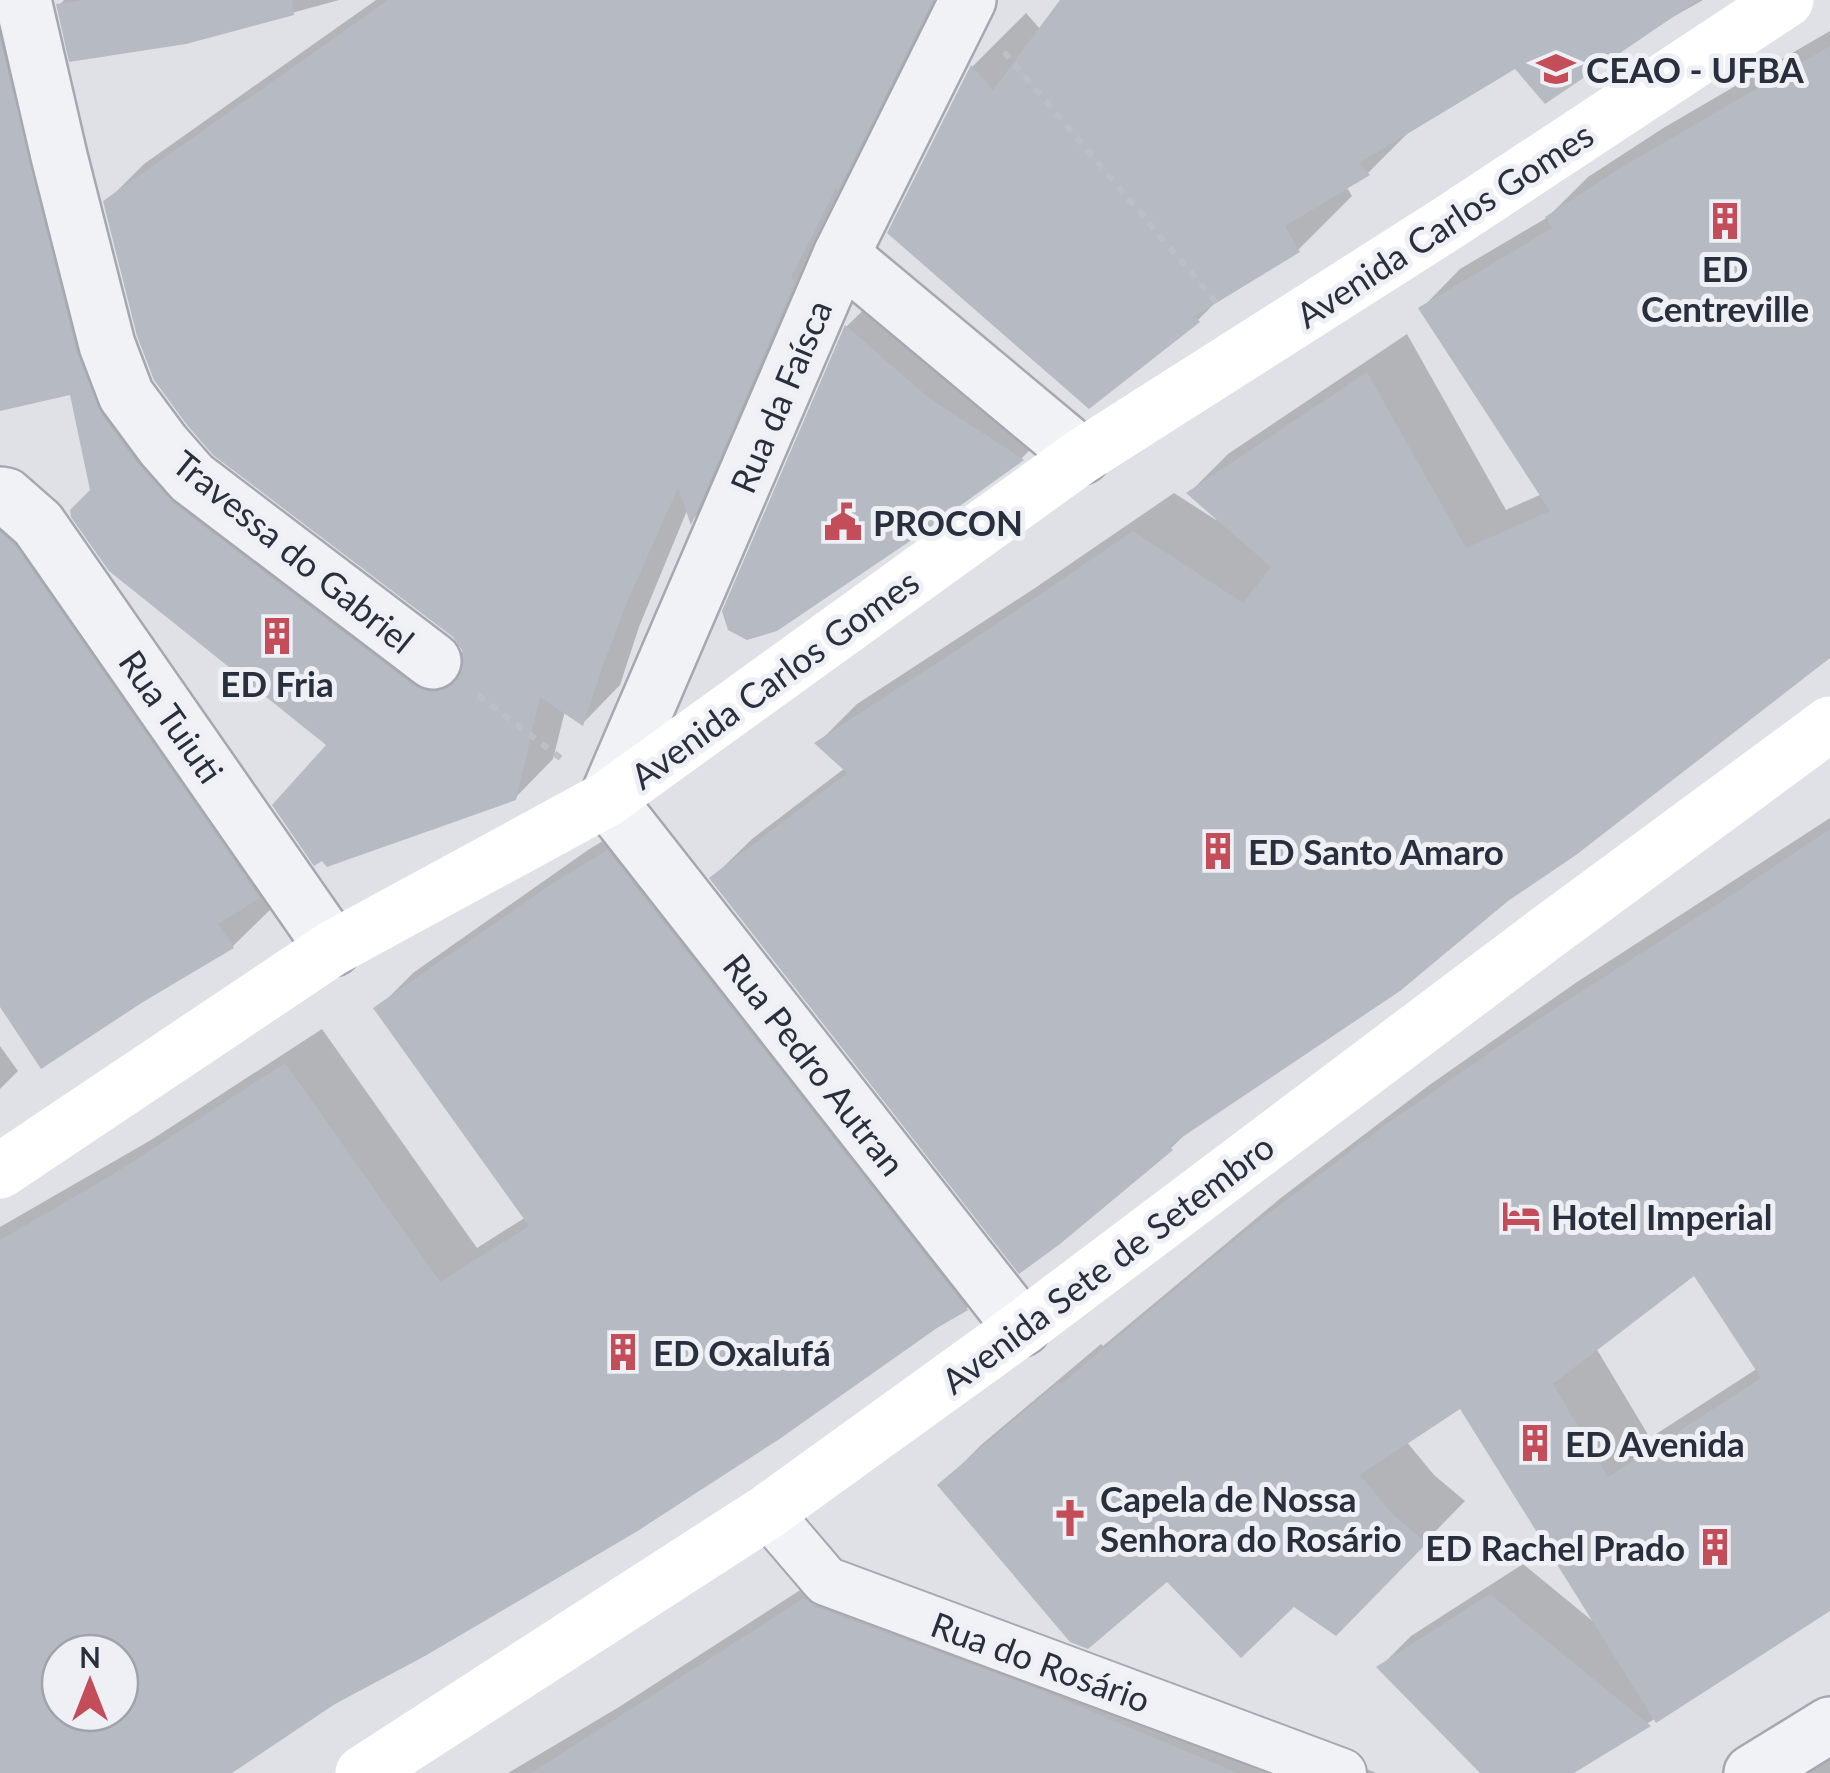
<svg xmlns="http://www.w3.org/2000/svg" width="1830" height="1773" viewBox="0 0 1830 1773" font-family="Lato,sans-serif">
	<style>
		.shadow { fill: #0003; fill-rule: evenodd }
		.building { fill: #b6bac3; fill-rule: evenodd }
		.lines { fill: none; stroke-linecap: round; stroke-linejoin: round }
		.pedestrian-casing { stroke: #a5a8b1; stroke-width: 52 }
		.minor-casing { stroke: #a5a8b1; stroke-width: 60 }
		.tertiary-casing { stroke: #a5a8b1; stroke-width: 60 }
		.path { stroke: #bdbfc6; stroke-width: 6; stroke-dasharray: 8 8; stroke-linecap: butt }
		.pedestrian { stroke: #f1f2f6; stroke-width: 48 }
		.minor { stroke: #f1f2f6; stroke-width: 55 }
		.tertiary { stroke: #f1f2f6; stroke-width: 55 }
		.secondary { stroke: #fff; stroke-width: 55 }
		.labels { text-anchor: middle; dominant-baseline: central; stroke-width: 10; stroke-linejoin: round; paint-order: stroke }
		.poi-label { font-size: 35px; font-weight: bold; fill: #292f3d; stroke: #eef0f5; text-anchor: start }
		.street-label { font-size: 35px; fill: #292f3d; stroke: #eef0f5 }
	</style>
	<rect width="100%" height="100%" fill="#dfe1e7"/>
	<!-- shadow -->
	<g class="shadow">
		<polygon points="0,0 138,375 211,465 452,649 465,653 464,647 106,202 144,164 376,0 950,0 728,484 692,520 688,508 639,627 620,685 583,723 565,711 553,759 515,798 330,745 72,392 0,409"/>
		<polygon points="64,0 339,0 185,42 59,5"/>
		<polygon points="1064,0 1703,0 1646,32 1515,66 1415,126 1368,173 1346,186 1352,196 1298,250 1220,298 1198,320 890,233 973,66 1026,13 1041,30"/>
		<polygon points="1830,31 1830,655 1193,1127 1171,1148 712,878 752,839 845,768 818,743 857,704 1035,588 1174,493 1216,520 1218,518 1189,493 1228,454 1407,334 1506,510 1542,494 1421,309 1460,269 1548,217 1588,177 1665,127"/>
		<polygon points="884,290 1058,421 1022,458 921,531 724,611 847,326"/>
		<polygon points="0,499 297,858 262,893 272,908 233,946 142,1000 0,1002"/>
		<path d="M644,816L1003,1273L967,1308L334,1702L230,1773H0V1227L151,1140L322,1029L477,1248L526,1217L377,1009L413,973L588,850ZM60,1653H120V1713H60Z"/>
		<path d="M1830,818V1608L1569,1773H1483L1380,1667L1411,1636L1523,1564L1595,1623L1461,1405L1406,1441L1434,1475L1465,1501L1336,1633L1294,1604L1167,1579L940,1486L981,1445L1101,1344L1103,1346L1282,1197L1428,1086L1577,982ZM1695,1272L1758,1368L1650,1438L1596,1348Z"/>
		<polygon points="0,1046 18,1071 0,1089"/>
		<polygon points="839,1565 1348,1761 1376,1773 508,1773 619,1707"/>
		<polygon points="1830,1751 1830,1773 1774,1773"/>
	</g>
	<!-- building -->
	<g class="building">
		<polygon points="85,0 292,0 294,15 186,44 69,62 56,4"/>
		<polygon points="388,0 933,0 838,191 836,189 791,278 795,282 691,525 678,488 627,602 602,668 583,726 540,697 516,800 327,867 322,861 314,866 272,805 326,745 109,571 71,517 70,510 90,490 70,395 0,411 0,39 77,353 101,414 138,464 173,503 414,686 430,692 446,689 458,679 464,664 462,650 453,637 213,455 187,425 154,380 137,336 103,201"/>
		<polygon points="1060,0 1698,0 1545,104 1515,69 1359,163 1370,175 1285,226 1300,252 1195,316 1200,322 1089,409 887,233 971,65 993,90"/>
		<polygon points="1830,46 1830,658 1576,855 1508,901 1400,991 1169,1146 1173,1150 1060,1244 1019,1274 709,878 847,773 814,743 992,627 1133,531 1243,603 1271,567 1186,493 1367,372 1466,548 1550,511 1418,308 1552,228 1545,217 1622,167"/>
		<polygon points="845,325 928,397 1024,460 922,533 777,631 747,640 728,630 722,611"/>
		<polygon points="0,532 15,545 260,898 218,924 234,948 143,1002 41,1069 0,1007"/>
		<path d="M1830,829V1611L1656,1723L1460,1409L1360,1475L1393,1515L1427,1543L1336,1636L1294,1607L1241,1658L1167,1582L1088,1649L1070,1642L937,1485L1059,1382L1061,1384L1238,1237L1385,1125L1534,1022L1727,898ZM1694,1276L1761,1378L1608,1477L1553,1384Z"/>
		<path d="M607,850L968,1310L937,1328L778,1440L636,1532L425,1656L335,1704L232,1773H0V1240L112,1175L285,1063L440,1282L529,1226L373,1008L550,885ZM60,1653H120V1713H60Z"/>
		<polygon points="1490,1594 1651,1726 1574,1773 1480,1773 1376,1667"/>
		<polygon points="804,1598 816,1607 1038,1689 1238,1773 531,1773"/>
	</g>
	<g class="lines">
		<!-- pedestrian casing -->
		<g class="pedestrian-casing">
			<polyline id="pedestrian" points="767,1512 826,1581 1342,1773"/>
		</g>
		<!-- minor casing -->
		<g class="minor-casing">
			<g id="minor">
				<polyline points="23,0 59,156 107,345 126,395 163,445 192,478 433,661"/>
				<polyline points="968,0 841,255 607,799 1022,1328"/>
				<polyline points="841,255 1082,456"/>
				<polyline points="0,495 6,496 38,524 333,948"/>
			</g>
		</g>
		<!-- tertiary casing -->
		<g class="tertiary-casing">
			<polyline id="tertiary" points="1752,1773 1830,1725"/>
		</g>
		<!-- path -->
		<g class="path">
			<polyline points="1004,52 1216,302"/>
			<polyline points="478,695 563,760"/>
		</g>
		<!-- pedestrian -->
		<use href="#pedestrian" class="pedestrian"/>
		<!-- minor -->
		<use href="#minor" class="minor"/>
		<!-- tertiary -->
		<use href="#tertiary" class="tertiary"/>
		<!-- secondary -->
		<g class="secondary">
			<polyline points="0,1171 333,948 607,799 1082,456 1448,223 1786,0"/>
			<polyline points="363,1773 767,1512 1022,1328 1545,934 1830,724"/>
		</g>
	</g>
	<!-- icons -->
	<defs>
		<g id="university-bare" transform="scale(3)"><path d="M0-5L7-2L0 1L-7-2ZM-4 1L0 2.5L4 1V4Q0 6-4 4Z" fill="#c34d58" stroke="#eef0f5" stroke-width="2.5" paint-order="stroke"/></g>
		<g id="building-bare" transform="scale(3)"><path d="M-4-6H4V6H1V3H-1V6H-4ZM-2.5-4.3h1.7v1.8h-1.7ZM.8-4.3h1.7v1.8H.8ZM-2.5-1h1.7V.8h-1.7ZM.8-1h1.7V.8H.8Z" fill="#c34d58" stroke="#eef0f5" stroke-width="2.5" paint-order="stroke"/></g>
		<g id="civic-bare" transform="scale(3)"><path d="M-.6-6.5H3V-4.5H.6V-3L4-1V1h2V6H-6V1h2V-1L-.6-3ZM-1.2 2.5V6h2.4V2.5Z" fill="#c34d58" stroke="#eef0f5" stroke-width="2.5" paint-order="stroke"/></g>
		<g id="hotel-bare" transform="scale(3)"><path d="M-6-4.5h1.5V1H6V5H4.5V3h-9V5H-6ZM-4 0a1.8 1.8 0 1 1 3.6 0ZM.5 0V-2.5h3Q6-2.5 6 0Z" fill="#c34d58" stroke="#eef0f5" stroke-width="2.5" paint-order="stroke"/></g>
		<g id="church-bare" transform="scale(3)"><path d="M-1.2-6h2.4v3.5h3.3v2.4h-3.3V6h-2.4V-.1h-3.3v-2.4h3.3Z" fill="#c34d58" stroke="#eef0f5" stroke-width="2.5" paint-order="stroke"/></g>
	</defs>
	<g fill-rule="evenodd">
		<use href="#university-bare" x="1556" y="69"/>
		<use href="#building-bare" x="1725" y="221"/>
		<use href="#civic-bare" x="843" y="522"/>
		<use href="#building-bare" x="277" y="636"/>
		<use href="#building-bare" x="1218" y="851"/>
		<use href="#hotel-bare" x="1521" y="1216"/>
		<use href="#building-bare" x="623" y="1352"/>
		<use href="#building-bare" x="1535" y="1443"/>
		<use href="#church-bare" x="1070" y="1518"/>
		<use href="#building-bare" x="1715" y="1547"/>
	</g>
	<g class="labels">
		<!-- poi labels -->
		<g class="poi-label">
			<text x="1586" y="69">CEAO - UFBA</text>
			<text x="1725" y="268" text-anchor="middle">ED<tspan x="1725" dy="40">Centreville</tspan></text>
			<text x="873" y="522">PROCON</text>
			<text x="277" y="683" text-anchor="middle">ED Fria</text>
			<text x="1248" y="851">ED Santo Amaro</text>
			<text x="1551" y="1216">Hotel Imperial</text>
			<text x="653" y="1352">ED Oxalufá</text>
			<text x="1565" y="1443">ED Avenida</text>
			<text x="1100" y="1498">Capela de Nossa<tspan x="1100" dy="40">Senhora do Rosário</tspan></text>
			<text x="1685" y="1547" text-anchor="end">ED Rachel Prado</text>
		</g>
		<!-- street labels -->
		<g class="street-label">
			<text transform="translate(1444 224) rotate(-33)">Avenida Carlos Gomes</text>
			<text transform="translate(780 396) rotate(-67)">Rua da Faísca</text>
			<text transform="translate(294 551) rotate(39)">Travessa do Gabriel</text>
			<text transform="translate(774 678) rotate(-36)">Avenida Carlos Gomes</text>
			<text transform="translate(172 716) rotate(55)">Rua Tuiuti</text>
			<text transform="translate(815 1064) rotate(52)">Rua Pedro Autran</text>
			<text transform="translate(1107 1263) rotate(-37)">Avenida Sete de Setembro</text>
			<text transform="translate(1041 1661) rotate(20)">Rua do Rosário</text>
		</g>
	</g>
	<!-- north arrow -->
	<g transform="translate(90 1683)"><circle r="48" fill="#eef0f5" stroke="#9fa3ab" stroke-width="2.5"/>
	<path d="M0-8L18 38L0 25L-18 38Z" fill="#c34d58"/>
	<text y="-15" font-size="28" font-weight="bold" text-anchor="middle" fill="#292f3d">N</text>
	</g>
</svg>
